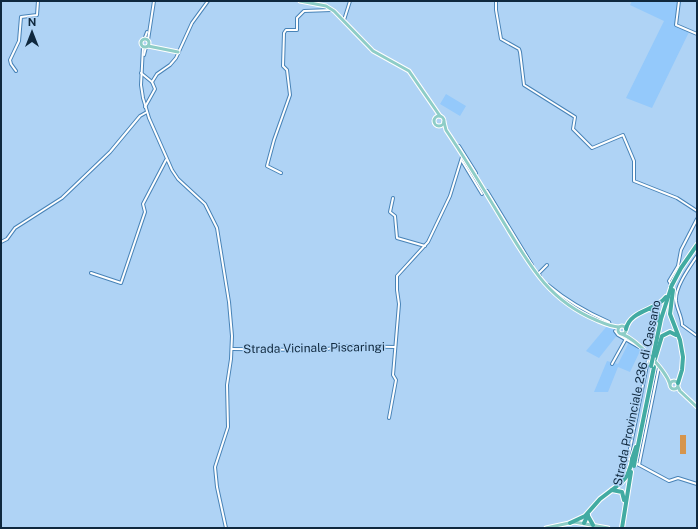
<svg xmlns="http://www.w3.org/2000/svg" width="698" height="529" viewBox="0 0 698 529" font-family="'Public Sans',sans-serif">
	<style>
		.built { fill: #94c9fb }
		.green { fill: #d6954c }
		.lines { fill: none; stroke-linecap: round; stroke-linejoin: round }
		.minor-casing { stroke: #4883b7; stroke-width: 4 }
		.major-casing { stroke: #fff; stroke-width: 5 }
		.highway-casing { stroke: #fff; stroke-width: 6 }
		.minor { stroke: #fff; stroke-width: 2 }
		.major { stroke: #8ecdc7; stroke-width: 3 }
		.highway { stroke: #42aba2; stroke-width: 4 }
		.highway-bridge-casing { stroke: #fff; stroke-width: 6; stroke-linecap: butt }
		.highway-bridge { stroke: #42aba2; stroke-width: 4 }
		.labels { text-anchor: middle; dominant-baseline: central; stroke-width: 3; stroke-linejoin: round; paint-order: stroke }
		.street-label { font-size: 12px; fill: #0f283e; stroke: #afd3f5 }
	</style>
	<rect width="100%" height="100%" fill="#afd3f5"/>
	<!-- built -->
	<g class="built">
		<polygon points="632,1 678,1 675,24 689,32 652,108 626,98 664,21 630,5"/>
		<polygon points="446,94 466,106 460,116 440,104"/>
		<polygon points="607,326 616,330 618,334 599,358 586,351"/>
		<polygon points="629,342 641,349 630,372 618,367 608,392 594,392 607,361 618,364"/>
	</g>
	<!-- green -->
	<rect class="green" x="680" y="435" width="6" height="19"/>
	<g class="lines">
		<!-- minor casing -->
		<g class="minor-casing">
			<g id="minor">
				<polyline points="496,1 496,10 501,39 519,49 520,52 524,85 575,117 573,129 592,148 623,135 634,161 634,181 677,198 697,211"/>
				<polyline points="679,1 676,25 697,34"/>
				<polyline points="344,20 350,1"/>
				<polyline points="144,40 147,32"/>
				<polyline points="148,40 154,1"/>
				<polyline points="143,47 141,85 143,98 149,118 172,170 178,179 205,204 217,228 229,302 232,336 231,359 227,385 228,427 215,467 217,487 226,528"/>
				<polyline points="144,55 146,47"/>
				<polyline points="16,71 11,64 10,60 19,41 21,17 37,15 38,1"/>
				<polyline points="141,73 152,82 155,89 145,107"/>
				<polyline points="152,82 157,74 170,65 176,58 192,23 208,1"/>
				<polyline points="459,146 476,173"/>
				<polyline points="462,161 482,194"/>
				<polyline points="281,173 267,166 274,140 290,95 287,70 283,66 284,33 286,30 297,30 297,18 304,11 331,10"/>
				<polyline points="487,191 532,265"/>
				<polyline points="393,198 390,212 395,216 397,238 425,246"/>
				<polyline points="1,242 7,239 15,228 62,198 110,152 140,116 147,112"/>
				<path d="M697,256C689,268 675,287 676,301C677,310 682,316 682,325L697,336"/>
				<polyline points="91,273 121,283 145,212 143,204 166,160"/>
				<polyline points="540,276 538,274 547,265"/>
				<path d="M548,285C567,301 586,312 609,322L610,325"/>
				<polyline points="672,286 669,281 678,266 681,250 697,219"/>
				<polyline points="615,331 618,335 639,347"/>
				<polyline points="232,349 308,350 318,347 327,349 345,346 395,347"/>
				<polyline points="650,355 648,360 628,459 669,481 678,478 697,484"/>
				<polyline points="612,364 627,337"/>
				<polyline points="389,418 396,380 393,375 399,304 397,290 397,276 428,242 450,196 462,157"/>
				<polyline points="639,465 659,367"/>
			</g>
		</g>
		<!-- major casing -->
		<g class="major-casing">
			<g id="major">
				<polyline points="300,1 326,6 334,11 373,51 409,71 440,116"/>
				<circle cx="145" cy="43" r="4"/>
				<polyline points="148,46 178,52"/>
				<circle cx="439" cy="121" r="5"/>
				<path d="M444,122L446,130C465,158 483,188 501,218C528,262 546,299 596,320C603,323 611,327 619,327"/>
				<circle cx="622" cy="330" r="4"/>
				<path d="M622,334C637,340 665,369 670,384"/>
				<circle cx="674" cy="385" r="4"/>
				<polyline points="678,387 680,391 697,407"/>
				<polyline points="546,528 574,522 608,528"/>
			</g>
		</g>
		<!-- highway casing -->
		<g class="highway-casing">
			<g id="highway">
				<polyline points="672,285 681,268 697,245"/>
				<polyline points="673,290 670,314 680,340 683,357 682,370 678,383"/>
				<polyline points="650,309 658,313 659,321"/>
				<path d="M626,329C630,310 656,311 666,297"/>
				<polyline points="653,357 661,319 671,288"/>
				<polyline points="655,359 662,336 670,332 676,335"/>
				<polyline points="632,459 636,447"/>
				<polyline points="635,460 654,367"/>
				<polyline points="612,490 622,492 624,500"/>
				<polyline points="588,516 593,525"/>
				<polyline points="570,523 585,516 600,499 621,483 627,476 631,465"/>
				<polyline points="584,523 588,515"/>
				<polyline points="622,528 631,472"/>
			</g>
		</g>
		<!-- minor -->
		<use href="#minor" class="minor"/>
		<!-- major -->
		<use href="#major" class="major"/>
		<!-- highway -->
		<use href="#highway" class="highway"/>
		<!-- highway-bridge casing -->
		<g class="highway-bridge-casing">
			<g id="highway-bridge">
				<polyline points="671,287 672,285"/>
				<polyline points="651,366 653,357"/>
				<polyline points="631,465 632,459"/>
				<polyline points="634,466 635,460"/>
			</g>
		</g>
		<!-- highway-bridge -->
		<use href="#highway-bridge" class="highway-bridge"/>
	</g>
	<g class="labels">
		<!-- street labels -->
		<g class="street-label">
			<text transform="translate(314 348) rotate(-1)">Strada Vicinale Piscaringi</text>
			<text transform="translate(637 393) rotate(-78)">Strada Provinciale 236 di Cassano</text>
		</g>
	</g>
	<!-- border -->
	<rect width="698" height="529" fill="none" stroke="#0f283e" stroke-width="4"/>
	<!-- north arrow -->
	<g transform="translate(32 32)" stroke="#afd3f5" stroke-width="3" paint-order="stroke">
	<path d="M0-3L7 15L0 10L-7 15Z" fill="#0f283e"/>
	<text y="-6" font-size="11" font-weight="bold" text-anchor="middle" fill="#0f283e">N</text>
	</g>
</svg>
